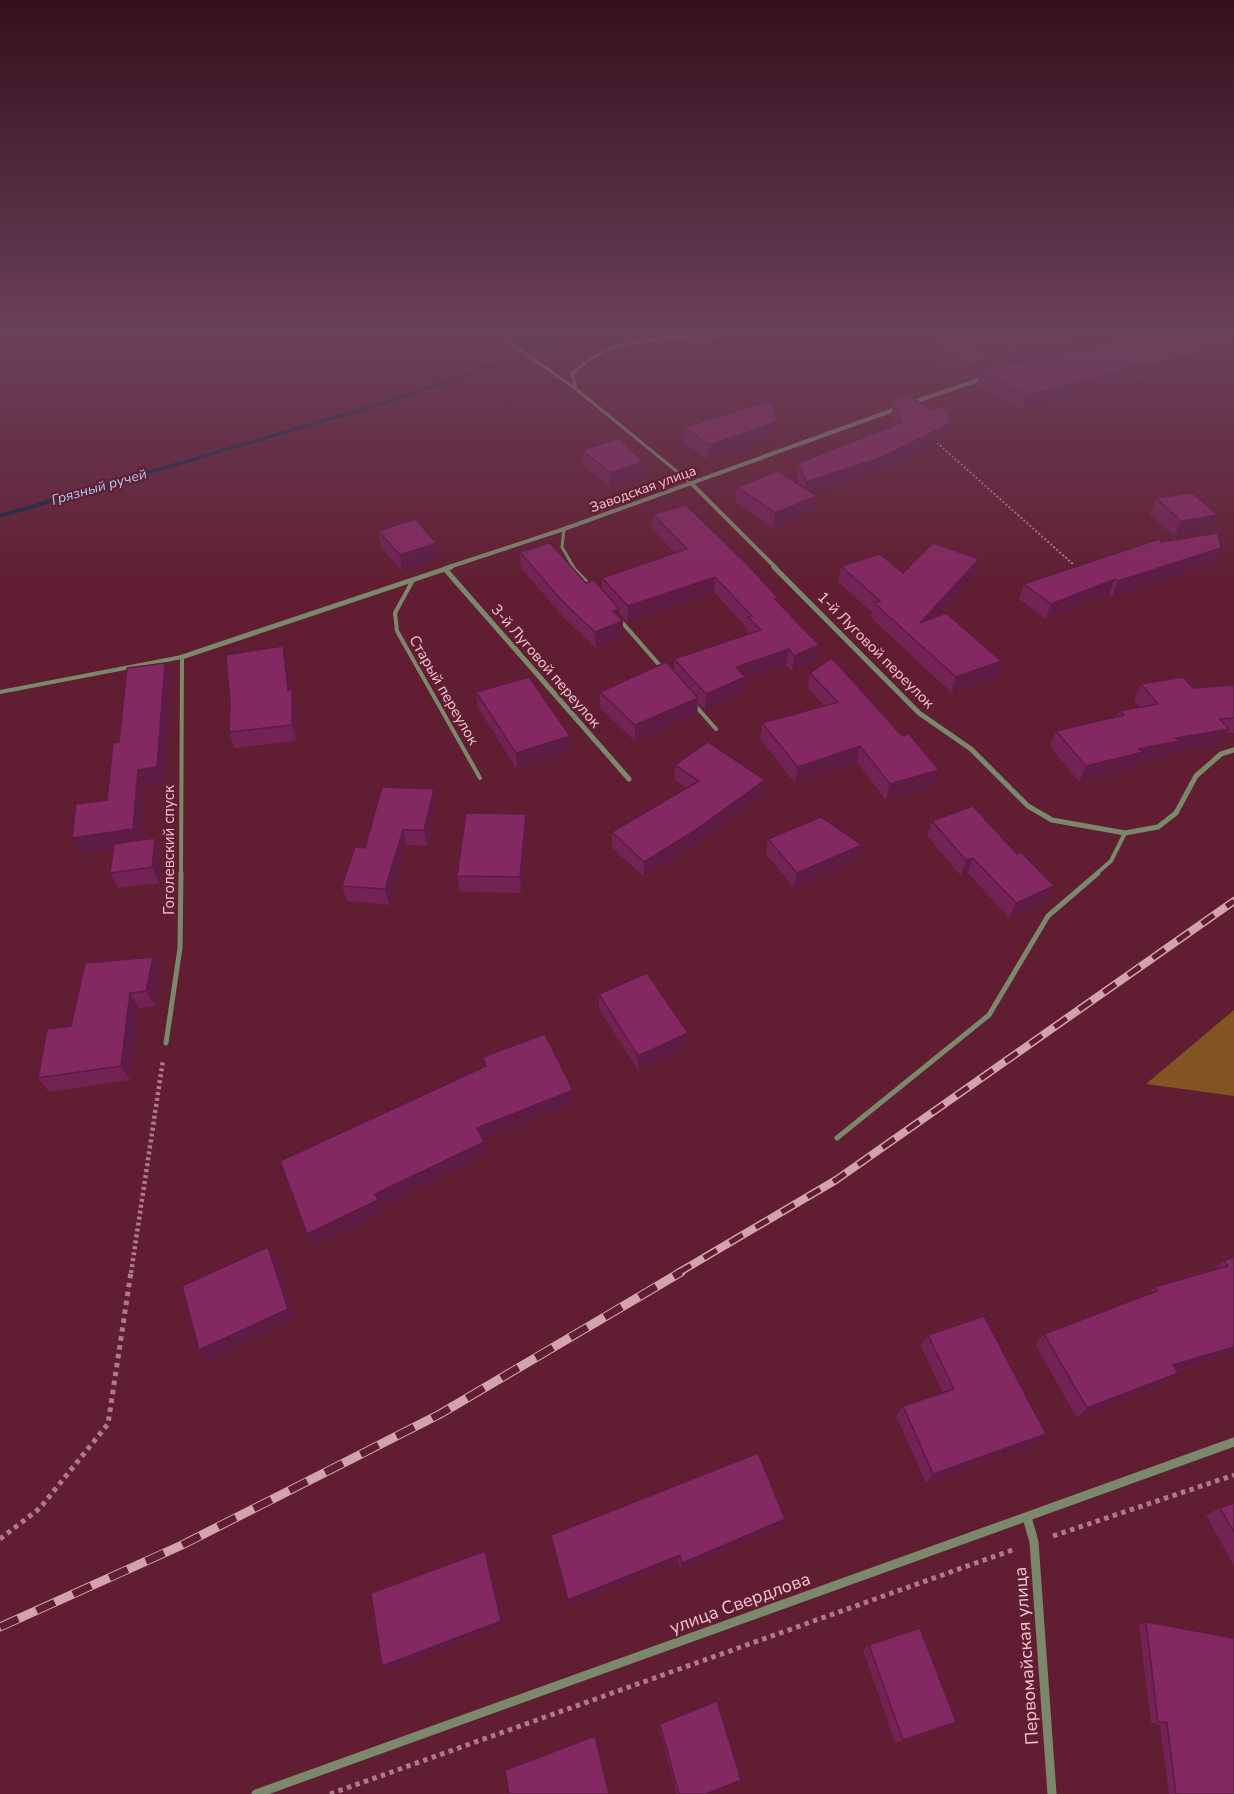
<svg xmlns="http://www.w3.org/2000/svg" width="1234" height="1794" viewBox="0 0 1234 1794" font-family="'Nunito Sans',sans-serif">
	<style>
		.green { fill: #815421 }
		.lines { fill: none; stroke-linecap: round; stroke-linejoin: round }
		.stream { fill: #0d2a42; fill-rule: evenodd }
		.path-far2 { stroke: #af7a87; stroke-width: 2; stroke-dasharray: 2 2; stroke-linecap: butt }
		.path-far1 { stroke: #af7a87; stroke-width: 4.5; stroke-dasharray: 3 3; stroke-linecap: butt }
		.path { stroke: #af7a87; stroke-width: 5; stroke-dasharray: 4.5 4.5; stroke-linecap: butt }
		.lane-far2 { stroke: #7c886b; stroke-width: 3 }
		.lane-far1 { stroke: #7c886b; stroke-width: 4 }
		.lane { stroke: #7c886b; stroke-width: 5 }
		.street-far2 { stroke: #7c886b; stroke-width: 4 }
		.street-far1 { stroke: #7c886b; stroke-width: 5 }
		.street { stroke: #7c886b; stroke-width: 9 }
		.rail-far1-casing { stroke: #d3a3ad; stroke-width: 8 }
		.rail-casing { stroke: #d3a3ad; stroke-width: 9 }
		.rail-far1 { stroke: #611e32; stroke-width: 5; stroke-dasharray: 15; stroke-linecap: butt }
		.rail { stroke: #611e32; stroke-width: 7; stroke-dasharray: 20; stroke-linecap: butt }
		.wall { fill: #722253 }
		.shaded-wall { fill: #5c1c44 }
		.building { fill: #842861; stroke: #5c1c44; stroke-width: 1.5 }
		.labels { text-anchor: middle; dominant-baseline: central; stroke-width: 4.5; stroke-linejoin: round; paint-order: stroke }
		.far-water-label { font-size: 14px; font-style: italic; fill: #a5cff4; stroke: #611e32 }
		.far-street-label { font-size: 14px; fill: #f2c8cf; stroke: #611e32 }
		.street-label { font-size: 15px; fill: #f2c8cf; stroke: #611e32 }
		.near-street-label { font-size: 18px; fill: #f2c8cf; stroke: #611e32 }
	</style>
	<rect width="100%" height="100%" fill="#611e32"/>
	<!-- green -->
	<polygon class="green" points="1234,1010 1234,1096 1146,1084"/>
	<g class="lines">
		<!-- stream -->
		<g class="stream">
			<polygon points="560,334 566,334 530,352 525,351"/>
			<polygon points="504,360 509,361 393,402 0,518 0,514 389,400"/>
		</g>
		<!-- path-far2 -->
		<polyline class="path-far2" points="934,440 1074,565"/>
		<!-- path-far1 -->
		<polyline class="path-far1" points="131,1273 163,1060"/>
		<!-- path -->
		<g class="path">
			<polyline points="1053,1536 1234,1475"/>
			<polyline points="0,1539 40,1508 108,1424 131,1272"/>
			<polyline points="330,1794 1015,1549"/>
		</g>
		<!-- lane-far2 -->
		<g class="lane-far2">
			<polyline points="497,334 576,389 691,483"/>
			<polyline points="937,334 951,341"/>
			<path d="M576,389L572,374C610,335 667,338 718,337"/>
			<polyline points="564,529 562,547 574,568"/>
		</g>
		<!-- lane-far1 -->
		<g class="lane-far1">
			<polyline points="572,567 591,587"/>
			<polyline points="413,580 395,613 397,631 480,778"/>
			<polyline points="620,620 662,668"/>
			<polyline points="0,692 182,657 181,874"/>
			<polyline points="694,704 716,729"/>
			<polyline points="1096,874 1111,861 1125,833"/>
		</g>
		<!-- lane -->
		<g class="lane">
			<polyline points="166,1043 180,948 181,873"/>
			<polyline points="837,1138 989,1015 1048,916 1098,873"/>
		</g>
		<!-- street-far2 -->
		<g class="street-far2">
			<polyline points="911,403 984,378"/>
			<polyline points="691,483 776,568"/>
			<polyline points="446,568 564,529 899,408"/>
		</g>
		<!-- street-far1 -->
		<g class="street-far1">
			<polyline points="774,567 919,713 971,749 1028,806 1052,820 1125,833 1158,827 1176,813 1196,776 1221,754 1234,750"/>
			<polyline points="445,569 629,779"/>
			<polyline points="182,657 451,567"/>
		</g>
		<!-- street -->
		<g class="street">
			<polyline points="1027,1517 1034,1542 1052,1794"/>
			<polyline points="256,1794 1234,1442"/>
		</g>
		<!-- rail-far1 casing -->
		<g class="rail-far1-casing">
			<polyline id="rail-far1" points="678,1273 836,1180 1234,901"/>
		</g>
		<!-- rail casing -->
		<g class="rail-casing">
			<polyline id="rail" points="0,1627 182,1545 440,1414 681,1272"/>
		</g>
		<!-- rail-far1 -->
		<use href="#rail-far1" class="rail-far1"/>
		<!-- rail -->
		<use href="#rail" class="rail"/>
	</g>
	<!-- wall -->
	<g class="wall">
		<polygon points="970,334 1234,334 1144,380 1138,377 1105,388 1022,410 976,385 979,376 966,379 929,360 932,342 968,339"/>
		<polygon points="894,400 951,423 948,438 877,473 815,494 817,496 815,511 773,528 735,502 737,487 799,484 797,478 799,463 895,425 891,415"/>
		<polygon points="684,427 776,437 708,460 683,442"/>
		<polygon points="583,450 643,477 610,488 583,465"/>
		<polygon points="1156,498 1211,530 1174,536 1150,514"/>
		<polygon points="653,514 778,598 778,602 819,645 816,661 792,671 786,665 745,679 743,693 705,710 698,702 697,713 635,741 600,708 600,692 674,670 674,659 748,634 747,633 747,628 714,592 628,622 619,613 619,617 623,621 623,636 596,648 564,618 521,568 520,552 602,590 602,578 675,553 652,529"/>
		<polygon points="378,531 437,543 439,558 402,571 381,547"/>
		<polygon points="1161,542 1214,563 1112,597 1109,594 1046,619 1019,599 1024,584"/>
		<polygon points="841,566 903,573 975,575 936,617 1001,661 996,677 952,693 871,618 872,612 838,582"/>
		<polygon points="287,662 291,689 296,705 296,741 234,748 229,732"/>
		<polygon points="810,673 935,786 886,800 857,762 795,783 760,739 762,723 824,706 808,688"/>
		<polygon points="171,679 164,782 145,785 141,840 155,838 162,854 159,883 118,888 110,873 113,849 80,854 107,800 119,742"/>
		<polygon points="1141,684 1193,688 1234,685 1234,733 1226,733 1220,744 1173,753 1171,757 1137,763 1135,768 1079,782 1050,746 1056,731 1117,717 1120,711 1140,707 1134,700"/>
		<polygon points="476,692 570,736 571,751 517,769 478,708"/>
		<polygon points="675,765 765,780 763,796 693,846 644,877 612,848 612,832 686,788 675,780"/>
		<polygon points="434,789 436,805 427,846 406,845 389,905 347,901 342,886 365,848"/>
		<polygon points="932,821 1017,854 1054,886 1047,902 1009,918 968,873 961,876 927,836"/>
		<polygon points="527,829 521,893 460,892 457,876"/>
		<polygon points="768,839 858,861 794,888 766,854"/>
		<polygon points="161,972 155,1006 139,1008 130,1080 49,1092 38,1078 71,1026"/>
		<polygon points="599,994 686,1047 638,1070 599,1009"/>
		<polygon points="1234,1258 1234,1353 1177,1371 1166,1383 1077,1418 1035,1344 1044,1334 1147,1295 1155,1287 1214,1270 1224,1260"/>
		<polygon points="928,1335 1036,1443 926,1483 896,1416 903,1406 943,1393 921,1346"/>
		<polygon points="1234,1503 1234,1566 1206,1515 1220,1508"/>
		<polygon points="781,1526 681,1569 678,1562 570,1606 552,1543"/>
		<polygon points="1146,1622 1234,1794 1169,1794 1160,1725 1151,1723 1139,1625"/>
		<polygon points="869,1645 956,1722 895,1743 863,1650"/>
		<polygon points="660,1724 706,1794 677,1794 659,1727"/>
	</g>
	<!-- shaded-wall -->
	<g class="shaded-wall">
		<polygon points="1103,334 1165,334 1006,368 1010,353"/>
		<polygon points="1234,341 1234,354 1144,380 1150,366"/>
		<polygon points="1000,356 996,371 980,370 979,376 966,379 969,365"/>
		<polygon points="1143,362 1138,377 1105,388 1022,410 1026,395"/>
		<polygon points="778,422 776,437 708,460 709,445"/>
		<polygon points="951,423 948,438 877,473 804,498 806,482"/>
		<polygon points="643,462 643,477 610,488 610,473"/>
		<polygon points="817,496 815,511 773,528 775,513"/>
		<polygon points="1218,515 1211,530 1174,536 1181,521"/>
		<polygon points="437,543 439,558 402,571 400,555"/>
		<polygon points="1221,548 1214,563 1112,597 1118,581"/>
		<polygon points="979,559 975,575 916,639 920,623"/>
		<polygon points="715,577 714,592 628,622 628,606"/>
		<polygon points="1115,579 1109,594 1046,619 1051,604"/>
		<polygon points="619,609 619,622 623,621 623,636 596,648 595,632 613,611"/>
		<polygon points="819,645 816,661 792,671 794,656"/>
		<polygon points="283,646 287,662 292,697 292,689 296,705 296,741 292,725 288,690"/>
		<polygon points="789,649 786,665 745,679 743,693 705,710 706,694 736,667"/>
		<polygon points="1001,661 996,677 952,693 956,677"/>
		<polygon points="165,663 171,679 164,782 145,785 141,845 80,854 72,838 138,770"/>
		<polygon points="698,698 697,713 635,741 635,725"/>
		<polygon points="1229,729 1220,744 1173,753 1171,757 1137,763 1135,768 1079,782 1086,766 1176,738"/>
		<polygon points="570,736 571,751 517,769 516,753"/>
		<polygon points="860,746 857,762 795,783 798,767"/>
		<polygon points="939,770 935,786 886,800 890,784"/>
		<polygon points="765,780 763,796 693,846 644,877 644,862"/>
		<polygon points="434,789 436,805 427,846 424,830"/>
		<polygon points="526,814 527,829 521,893 520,877"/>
		<polygon points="403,830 406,845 389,905 385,889"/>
		<polygon points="155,838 162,854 159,883 152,867"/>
		<polygon points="862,845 858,861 794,888 797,873"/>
		<polygon points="973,858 968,873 961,876 966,860"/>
		<polygon points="1054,886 1047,902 1009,918 1016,903"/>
		<polygon points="153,957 161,972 155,1006 146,991"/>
		<polygon points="130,993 139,1008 130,1080 121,1066"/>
		<polygon points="688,1033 686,1047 638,1070 638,1056"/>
		<polygon points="573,1090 573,1104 480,1141 477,1128"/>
		<polygon points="484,1142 487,1155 381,1207 383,1213 313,1246 307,1234 375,1194"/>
		<polygon points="268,1247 276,1259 295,1320 208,1361 199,1350"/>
		<polygon points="1234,1347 1234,1353 1161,1375 1173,1365"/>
		<polygon points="1178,1373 1166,1383 1077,1418 1087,1408"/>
		<polygon points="1046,1434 1036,1443 926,1483 933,1474"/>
		<polygon points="785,1519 781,1526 681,1569 682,1563"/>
		<polygon points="485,1551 488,1558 504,1626 388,1670 382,1666"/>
		<polygon points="680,1555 678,1562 570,1606 568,1600"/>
	</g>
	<!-- building -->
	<g class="building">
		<polygon points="973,334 1103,334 1010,353"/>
		<polygon points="1145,334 1234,334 1234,341 1150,366 1143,362 1110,374 1026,395 980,370"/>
		<polygon points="960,335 1000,356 969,365 932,345 935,344 932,342"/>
		<polygon points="907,395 932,410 943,406 951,423 880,458 806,482 799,463 902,422 894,400"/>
		<polygon points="771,401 778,422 709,445 684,427"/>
		<polygon points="619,438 643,462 610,473 583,450"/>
		<polygon points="778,471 817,496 775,513 737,487"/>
		<polygon points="1192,493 1218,515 1181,521 1156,498"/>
		<polygon points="686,505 748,565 778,598 775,599 819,645 794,656 789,649 736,667 745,677 706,694 674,659 761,630 748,617 752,616 715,577 628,606 602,578 687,549 653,514"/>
		<polygon points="415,519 437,543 400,555 378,531"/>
		<polygon points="1218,533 1221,548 1118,581 1115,579 1051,604 1024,584 1159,539 1161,542"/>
		<polygon points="550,543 586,583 594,580 619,609 613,611 623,621 595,632 564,603 520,552"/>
		<polygon points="933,543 979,559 920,623 946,613 1001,661 956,677 874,603 880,601 841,566 880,554 903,573"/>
		<polygon points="283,646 288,690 292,689 292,725 229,732 230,703 226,655"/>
		<polygon points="832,658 902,736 909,734 939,770 890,784 860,746 798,767 762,723 838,702 810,673"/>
		<polygon points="666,662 698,698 635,725 600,692"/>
		<polygon points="165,663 157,767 138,770 133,829 72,838 76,804 107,800 113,743 119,742 127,668"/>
		<polygon points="529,677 570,736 516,753 476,692"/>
		<polygon points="1183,677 1193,688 1234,685 1234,718 1220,719 1229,729 1176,738 1179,741 1139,749 1143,752 1086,766 1056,731 1124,715 1120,711 1158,704 1141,684"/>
		<polygon points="708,742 765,780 694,831 644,862 612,832 699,781 675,765"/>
		<polygon points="382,787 434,789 424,830 403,830 385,889 342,886 355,847 365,848"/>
		<polygon points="973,806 1017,854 1021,852 1054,886 1016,903 973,858 966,860 932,821"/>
		<polygon points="466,813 526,814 520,877 457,876"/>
		<polygon points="821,817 862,845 797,873 768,839"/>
		<polygon points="155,838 152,867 110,873 114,844"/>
		<polygon points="153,957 146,991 130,993 121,1066 38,1078 47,1029 71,1026 85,963"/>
		<polygon points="647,973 688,1033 638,1056 599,994"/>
		<polygon points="545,1034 573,1090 477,1128 484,1142 375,1194 378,1200 307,1234 280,1161 486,1066 483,1057"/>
		<polygon points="268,1247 288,1309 199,1350 182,1286"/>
		<polygon points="1234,1258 1234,1347 1173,1365 1178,1373 1087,1408 1044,1334 1157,1291 1155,1287 1228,1266 1224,1260"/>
		<polygon points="984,1316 1046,1434 933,1474 903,1406 954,1389 928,1335"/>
		<polygon points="758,1453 785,1519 682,1563 680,1555 568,1600 551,1535"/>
		<polygon points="1234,1503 1234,1532 1220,1508"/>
		<polygon points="485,1551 501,1621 382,1666 371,1593"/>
		<polygon points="1146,1622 1234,1638 1234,1794 1176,1794 1167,1723 1158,1722"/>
		<polygon points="920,1628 956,1722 903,1740 869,1645"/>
		<polygon points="717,1701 741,1780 706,1794 679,1794 660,1724"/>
		<polygon points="595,1736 609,1794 509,1794 505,1770"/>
	</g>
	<!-- sky -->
	<linearGradient id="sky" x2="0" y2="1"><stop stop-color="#35101c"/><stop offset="0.57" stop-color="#6a415a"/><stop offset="1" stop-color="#6a415a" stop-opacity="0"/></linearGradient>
	<rect width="1234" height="585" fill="url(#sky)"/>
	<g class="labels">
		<!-- far-water labels -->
		<g class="far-water-label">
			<text transform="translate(99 487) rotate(-16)">Грязный ручей</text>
		</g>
		<!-- far-street labels -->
		<g class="far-street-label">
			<text transform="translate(643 489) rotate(-20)">Заводская улица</text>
		</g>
		<!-- street labels -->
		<g class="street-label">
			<text transform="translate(876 650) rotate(45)">1-й Луговой переулок</text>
			<text transform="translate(546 666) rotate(49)">3-й Луговой переулок</text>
			<text transform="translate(444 690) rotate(60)">Старый переулок</text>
			<text transform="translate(169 850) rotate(-90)">Гоголевский спуск</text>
		</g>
		<!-- near-street labels -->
		<g class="near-street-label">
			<text transform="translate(740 1603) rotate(-20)">улица Свердлова</text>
			<text transform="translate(1026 1656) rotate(-94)">Первомайская улица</text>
		</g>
	</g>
</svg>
